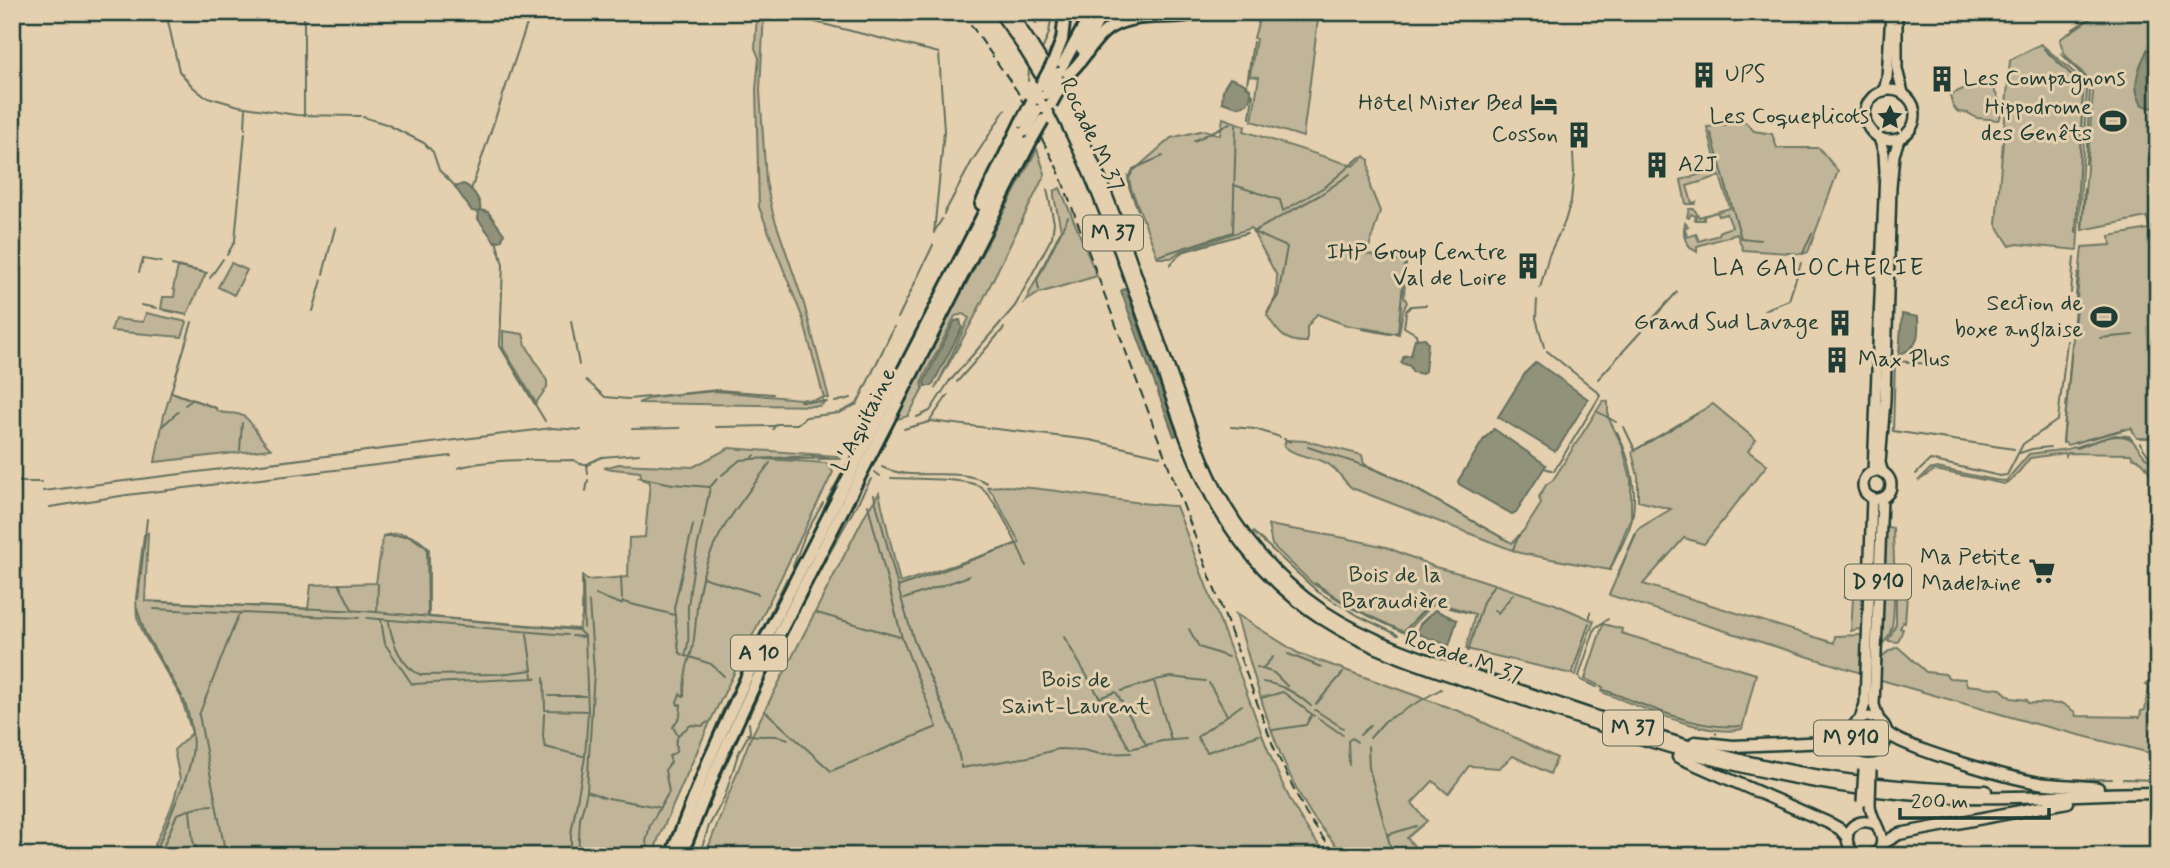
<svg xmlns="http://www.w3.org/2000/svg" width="2170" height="868" viewBox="0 0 2170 868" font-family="Mynerve,sans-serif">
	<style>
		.green { fill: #c0b598; stroke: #707966; stroke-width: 2 }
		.water { fill: #91927a; stroke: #63705e; stroke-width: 2 }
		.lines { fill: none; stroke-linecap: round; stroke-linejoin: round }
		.stream { stroke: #63705e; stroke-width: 2 }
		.primary-casing { stroke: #1f3d34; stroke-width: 14 }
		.trunk-casing { stroke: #1f3d34; stroke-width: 15 }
		.motorway-casing { stroke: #1f3d34; stroke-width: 16 }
		.primary { stroke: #e4cfae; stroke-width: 9 }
		.trunk { stroke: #e4cfae; stroke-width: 10 }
		.motorway { stroke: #e4cfae; stroke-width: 10 }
		.rail { stroke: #1f3d34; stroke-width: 2; stroke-dasharray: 10 5; stroke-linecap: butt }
		.primary-bridge-casing { stroke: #1f3d34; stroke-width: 14; stroke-linecap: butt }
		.motorway-bridge-casing { stroke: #1f3d34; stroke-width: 16; stroke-linecap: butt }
		.primary-bridge { stroke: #e4cfae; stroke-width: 9 }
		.motorway-bridge { stroke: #e4cfae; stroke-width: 10 }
		.labels { text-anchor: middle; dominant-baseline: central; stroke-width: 6; stroke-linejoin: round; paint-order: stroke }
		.shield { fill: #e4cfae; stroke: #5a6959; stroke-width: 2 }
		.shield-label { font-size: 21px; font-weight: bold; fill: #1f3d34 }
		.poi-label { font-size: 23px; fill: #1f3d34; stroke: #e4cfae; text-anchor: end }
		.street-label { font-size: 23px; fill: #1f3d34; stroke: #e4cfae }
		.park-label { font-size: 23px; fill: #274339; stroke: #e4cfae }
		.neighbourhood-label { font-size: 24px; letter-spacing: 2px; fill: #1f3d34; stroke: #e4cfae }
	</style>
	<rect width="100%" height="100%" fill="#e4cfae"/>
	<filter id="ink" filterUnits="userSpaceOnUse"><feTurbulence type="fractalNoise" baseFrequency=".0143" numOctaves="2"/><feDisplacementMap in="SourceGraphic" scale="14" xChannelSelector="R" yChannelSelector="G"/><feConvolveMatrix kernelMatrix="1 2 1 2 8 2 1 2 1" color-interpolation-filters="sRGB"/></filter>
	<g filter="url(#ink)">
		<!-- green -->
		<g class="green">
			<polygon points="757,12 764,12 760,91 766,182 773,214 804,304 829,398 824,398 803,319 759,207 756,89 759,58 755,48"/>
			<polygon points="1261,12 1319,12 1303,137 1252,121 1259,77 1250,76 1256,39 1254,38"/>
			<path d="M2101,12H2158V438H2137L2131,428L2067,445L2063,441L2082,247L2111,245L2110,236L2149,229L2147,217L2082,230L2093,93C2088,67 2063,65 2060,39Z"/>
			<polygon points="2041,44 2078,76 2087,91 2077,250 2017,244 2010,246 1996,224 2010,60"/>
			<polygon points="1980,81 1991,84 2002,106 2000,118 1998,120 1977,118 1968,113 1958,112 1953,106 1950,95"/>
			<path d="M1223,118L1245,126L1244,131L1353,166L1365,156L1369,160L1370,187L1380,211L1367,254L1406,263L1404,297L1407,302L1403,311L1399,334L1346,325L1317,314L1307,327V342C1285,343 1278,333 1267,315L1276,296L1277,276L1251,228L1181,251L1171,258H1158L1131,188L1129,179L1131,173L1171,138L1204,130L1220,135Z"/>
			<path d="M1745,122L1754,131L1772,134L1777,148H1819L1838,171L1808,252L1803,254L1743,250L1737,234L1697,246V252C1685,245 1682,235 1685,223L1688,226L1685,228L1687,237L1696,234L1699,241L1719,235L1720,231L1732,227L1727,214L1719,216L1717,212L1704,216V220H1695L1696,216L1691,214L1689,218L1687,217L1689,209H1694L1699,217L1730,208L1720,176L1687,186L1692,203L1696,202L1695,204H1686L1681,180L1718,169L1707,127Z"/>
			<polygon points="1037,149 1045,174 974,318 935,389 969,318 963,314 955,316 922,381 923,389 908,416 894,420"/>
			<polygon points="1060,188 1097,276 1039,293 1025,302 1061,230 1054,196 1054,191"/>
			<polygon points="231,263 247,270 234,295 218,287"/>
			<polygon points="178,267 206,273 187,314 161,309 163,297 174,297 175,290 173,289"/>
			<polygon points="146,313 187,322 182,337 111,331 115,319 143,322"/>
			<polygon points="503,331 523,334 526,345 547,381 547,387 536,403 503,348"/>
			<polygon points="715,391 811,400 823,398 823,404 819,406 638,403 653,397"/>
			<path d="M171,392L214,407C222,418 233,409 245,417C253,423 260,440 271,449L155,462L164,415Z"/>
			<path d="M1603,401L1608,402V417L1622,445L1631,480V517L1610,570L1520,553L1352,488C1342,480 1336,466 1322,461C1308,456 1295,456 1284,446L1286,440L1306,441L1362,455L1364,464L1397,479L1512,543L1525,529L1541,504L1539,497L1546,485L1553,480Z"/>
			<polygon points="1713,404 1756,440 1748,451 1767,465 1704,544 1684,538 1643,584 1834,643 1835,636 1862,635 1861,673 1609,595 1638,529 1671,509 1638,501 1638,477 1632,452"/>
			<path d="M2115,435L2129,436L2146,458L2158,465V498C2153,481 2150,462 2132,457L2131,454L2068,453L2066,456L2065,453L2030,458L2013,479L2004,484L1935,470L1918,481L1929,470L1937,468L1995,480L2006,481L2029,454L2068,449Z"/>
			<path d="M729,448L838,456L835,459H764L826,463L833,472L711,720L659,837L653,856H150L172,806L180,779L174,750L192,733L181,697L144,635L137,617L136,598L144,535L148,533L145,601L308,609L311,585L376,583L383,536C401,530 416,535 429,549V617L579,629L582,616V576L587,580L628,577L629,538L645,537L650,482L642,479L640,472L604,468L619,464L693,467Z"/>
			<path d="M1004,486C1062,488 1118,503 1176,506C1198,564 1220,622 1242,680C1264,739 1285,808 1328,856H705L750,739L866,513L879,493L900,583L1020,543L993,494L987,487Z"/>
			<polygon points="1268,525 1345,538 1386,547 1435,567 1466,575 1555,604 1594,621 1585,644 1576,675 1466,649 1475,614 1435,602 1406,633 1352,608 1313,584 1272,545"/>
			<path d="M1883,526L1893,528L1894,563L1899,571L1908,573V580H1901L1895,587C1892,607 1898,632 1880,646Z"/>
			<polygon points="1859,581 1864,585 1863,628 1851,631 1853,598 1844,597 1852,584"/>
			<polygon points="1908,582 1905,623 1903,622 1900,628 1903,629 1898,642 1888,641 1896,624 1896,590 1900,583"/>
			<path d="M1236,614L1298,653L1464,713L1557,758L1550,774L1513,756L1499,768L1469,766L1448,794L1433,781L1412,803L1427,821L1407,838L1423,856H1345C1334,842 1321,829 1311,814C1273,754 1256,681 1236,614Z"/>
			<path d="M1603,624L1622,629L1621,633L1756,674L1742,729C1711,739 1633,704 1602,692L1603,687L1585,679Z"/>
			<path d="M1898,647L1926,672L1945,674L1949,678L1965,679L1967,685L2001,689L2011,698L2027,700L2028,703L2063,704L2075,712L2076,716L2140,717L2141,711L2145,710L2149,687L2146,685L2158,676V755L2032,723L1881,680C1881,660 1878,654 1898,647Z"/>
		</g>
		<!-- water -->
		<g class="water">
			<path d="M2149,49L2158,60V103L2152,108L2142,105C2130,86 2139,68 2147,50Z"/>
			<polygon points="1230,78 1243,83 1250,89 1251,97 1247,104 1237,107 1222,102 1223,89"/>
			<path d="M463,184C471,186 482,201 480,210L488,212L504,234L502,240L495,242L478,219L479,212L472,211L455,187Z"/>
			<polygon points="1124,289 1126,290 1177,435 1174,436 1121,291"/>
			<path d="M1902,314L1918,317C1919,335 1919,349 1899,354Z"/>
			<polygon points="960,320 962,328 932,386 925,386 924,382 953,324 955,321"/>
			<polygon points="1425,338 1428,343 1425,371 1422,374 1412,372 1410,366 1401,363 1404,356 1411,355 1415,339"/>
			<polygon points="1536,362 1588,399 1557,450 1554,451 1498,417 1526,372"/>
			<polygon points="1494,429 1546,465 1516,512 1512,514 1459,484 1458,481 1484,439"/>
			<polygon points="1435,610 1457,620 1449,646 1416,633 1420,624"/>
		</g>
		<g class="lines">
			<!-- stream -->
			<g class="stream">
				<polyline points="166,12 179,71 193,87 204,96 239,106 296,115 360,116"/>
				<polyline points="304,12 304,116"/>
				<polyline points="775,12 939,53 944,131 934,233"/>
				<polyline points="1034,18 1036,24"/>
				<polyline points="1071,24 1071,12"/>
				<polyline points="2073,29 2099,12"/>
				<polyline points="1049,33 1052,12"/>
				<polyline points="1043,48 1049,33"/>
				<polyline points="2044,49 2077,80 2083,90 2076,232"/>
				<polyline points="2061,53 2085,78 2090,89 2086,164"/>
				<polyline points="1028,81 1029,69"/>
				<polyline points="1247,85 1253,42"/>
				<polyline points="1074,106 1104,173 1207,455"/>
				<polyline points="363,117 386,124 424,143 433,152 439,170 455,186"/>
				<polyline points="1250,118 1253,95 1251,93"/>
				<polyline points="245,129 246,109"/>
				<polyline points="1711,133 1741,238 1760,240"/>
				<polyline points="1194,141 1230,123"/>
				<polyline points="1234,185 1280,200 1283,211 1326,186 1360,157"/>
				<polyline points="471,190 531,12"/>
				<polyline points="1138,210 1129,187 1128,176 1131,175 1133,169 1163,156"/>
				<polyline points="944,214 971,163 1005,110"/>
				<polyline points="2082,227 2084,189"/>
				<polyline points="934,232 942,219"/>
				<polyline points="496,241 503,264 500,346 545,421"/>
				<polyline points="1803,253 1812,233"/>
				<polyline points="227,255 235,241 245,133"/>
				<polyline points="1158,256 1233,232 1236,125"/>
				<polyline points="172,265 207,273"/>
				<polyline points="1170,265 1182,252 1247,233"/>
				<polyline points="139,272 143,259 161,262"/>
				<polyline points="323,274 335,228"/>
				<polyline points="210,278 223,259"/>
				<polyline points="1540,288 1549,255 1565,221 1571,201 1574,173 1573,153"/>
				<polyline points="1039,290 1037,280 1068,217"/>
				<polyline points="2071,293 2074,257"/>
				<polyline points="1537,300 1536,318 1544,347"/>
				<polyline points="141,305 157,308"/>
				<polyline points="164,310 187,315"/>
				<polyline points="1764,310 1789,300 1801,263"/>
				<polyline points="313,311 322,280"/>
				<polyline points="1406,311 1411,306 1426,305"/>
				<polyline points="1267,312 1278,296 1287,247 1253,232 1320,195 1350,174"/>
				<polyline points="1406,313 1404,327 1416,334 1417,339"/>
				<polyline points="898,318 933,245"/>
				<polyline points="571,321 579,365"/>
				<polyline points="192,322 171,392 216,408"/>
				<polyline points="1362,329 1390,334 1398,332 1405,264"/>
				<polyline points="2073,331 2078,273"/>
				<polyline points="2100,338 2133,335"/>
				<polyline points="1899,354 1898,361 1895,361 1893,431 2014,449"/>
				<polyline points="1898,361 1949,366"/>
				<polyline points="1598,379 1677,292"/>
				<polyline points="586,380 605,397 628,399"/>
				<polyline points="950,381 1015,306 1052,237 1054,223 1047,189"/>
				<polyline points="957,382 1004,328"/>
				<polyline points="629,399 718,390 773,394"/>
				<polyline points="800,401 827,402"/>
				<polyline points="835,402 851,398"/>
				<polyline points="185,405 192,400"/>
				<polyline points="1598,412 1616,422"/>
				<polyline points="917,417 930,411 950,380"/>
				<polyline points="930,421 1090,440 1160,456"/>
				<polyline points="161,427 178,412"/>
				<polyline points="716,427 774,426"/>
				<polyline points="1231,427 1255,429 1280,437"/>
				<polyline points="1624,427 1635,450 1697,414"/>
				<polyline points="632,429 680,428"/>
				<polyline points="773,429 776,424 797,424 806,417 839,413 857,404 894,327"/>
				<polyline points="904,429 929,422 948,395"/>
				<polyline points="1284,439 1291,442"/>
				<polyline points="2063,443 2072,343"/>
				<polyline points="2074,443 2124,429"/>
				<polyline points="2140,443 2150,458"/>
				<polyline points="1308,447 1371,468 1402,481 1508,541"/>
				<path d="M2077,448C2092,443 2118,429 2132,440"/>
				<polyline points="240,450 242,423"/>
				<polyline points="2020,453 2032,449 2050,447"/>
				<polyline points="752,459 813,456 840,459"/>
				<polyline points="589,463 602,457 639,454"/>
				<polyline points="587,465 588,474"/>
				<polyline points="2155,465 2158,466"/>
				<path d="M882,467C914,483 956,465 987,483"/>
				<path d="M458,468C494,457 536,461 574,460L580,464H590"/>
				<polyline points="1544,468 1554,471 1600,396 1598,392 1547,351"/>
				<polyline points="875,472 880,476"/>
				<polyline points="1916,474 1930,460 2000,476 2007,475 2023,444 2058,420 2067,341"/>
				<polyline points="722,475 740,460 752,459 755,455"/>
				<polyline points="638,477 673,484 710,487 704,518"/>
				<path d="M891,478C911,479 963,478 979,486C994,494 1020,549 1026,566"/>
				<polyline points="12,479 21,482 42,482"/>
				<polyline points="711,486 717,479"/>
				<polyline points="43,491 552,428 581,430"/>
				<polyline points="586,491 588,480"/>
				<polyline points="874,495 898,587 1015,544"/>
				<polyline points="827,500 850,459"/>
				<polyline points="50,507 127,495 451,456"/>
				<polyline points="1253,532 1318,592 1357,615 1398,635"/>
				<polyline points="384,536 410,536 427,548 428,615"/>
				<polyline points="1513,549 1519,535"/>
				<polyline points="793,566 805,535 823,503"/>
				<path d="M1610,570C1617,554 1628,536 1632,519C1638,489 1630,459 1617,432"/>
				<polyline points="1617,576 1636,533"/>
				<polyline points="621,577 622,599"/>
				<polyline points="702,577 758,594"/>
				<polyline points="583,580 584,628"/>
				<polyline points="814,581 871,479"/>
				<polyline points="1315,583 1353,608 1403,632 1431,603 1469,613"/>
				<polyline points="339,584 353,611"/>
				<polyline points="898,588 914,641 954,732 960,761"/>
				<polyline points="596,595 621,604 623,602 675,615"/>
				<polyline points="138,599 147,519"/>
				<polyline points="904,599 969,576"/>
				<polyline points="157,602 364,611 578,630 585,637 588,711"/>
				<polyline points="589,602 594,671 587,791 605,798"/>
				<polyline points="137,609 145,633 182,696"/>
				<polyline points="154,609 240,613"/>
				<polyline points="1494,610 1498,613 1513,594"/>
				<polyline points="377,611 378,584"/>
				<polyline points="1590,612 1590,617"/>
				<polyline points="817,613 900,637"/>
				<polyline points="367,618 567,635"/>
				<polyline points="381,620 385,644 412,684 536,678"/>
				<path d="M389,622C392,642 401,667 421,675L500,674L532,670"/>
				<polyline points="1189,629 1199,647 1228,657"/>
				<polyline points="527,634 533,677"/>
				<polyline points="572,636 585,637"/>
				<polyline points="1064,637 1130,749 1162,741 1186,739"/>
				<polyline points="1468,651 1483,602 1493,586"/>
				<polyline points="1288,654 1321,667"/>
				<polyline points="683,655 679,652 674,608 693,525"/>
				<polyline points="1257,667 1274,673 1287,686"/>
				<polyline points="1262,669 1273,657"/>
				<polyline points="1572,673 1589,623"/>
				<path d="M724,676L711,664L690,657C697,636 695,613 699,592C707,541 741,502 770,463"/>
				<polyline points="544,678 545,710 588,711 585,757 571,834 571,856"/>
				<polyline points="1156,680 1171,677 1205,681"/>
				<path d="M1263,682C1283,685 1296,693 1311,706"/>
				<polyline points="1209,683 1227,715"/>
				<polyline points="1597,687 1581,680 1579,676 1595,628 1608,619"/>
				<path d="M1604,690C1644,704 1698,731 1740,726"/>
				<polyline points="1121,691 1154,681 1171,740"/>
				<polyline points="549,696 585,696"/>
				<polyline points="1101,697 1116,692 1147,746"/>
				<polyline points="1261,698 1283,692 1314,716"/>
				<polyline points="1316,704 1343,673"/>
				<polyline points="1242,705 1197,737 1207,752 1259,735"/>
				<polyline points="1315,710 1343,728"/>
				<polyline points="765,711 831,771 937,727 902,638 868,505"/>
				<polyline points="544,714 543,737 545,747 583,756"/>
				<polyline points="749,716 772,663 810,589"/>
				<polyline points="1318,718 1343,735"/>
				<polyline points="1273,730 1306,725 1311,716"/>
				<path d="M747,734C764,739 773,732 788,739"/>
				<polyline points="1716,734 1716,733"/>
				<polyline points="678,735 691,725 702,726 708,722"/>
				<polyline points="1360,735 1371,725"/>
				<polyline points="1370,738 1385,721 1441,689"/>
				<polyline points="1368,746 1369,768 1393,856"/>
				<polyline points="961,765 961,768 1029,757 1058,749 1083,750 1100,754 1131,753"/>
				<polyline points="1349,765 1348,741 1352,738 1357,742"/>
				<polyline points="2123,779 2158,780"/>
				<polyline points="2062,780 2112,779"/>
				<path d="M182,788C196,754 196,735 184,700"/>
				<polyline points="608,798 658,807"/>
				<polyline points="1387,835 1416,826"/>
				<polyline points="164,845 177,814 189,810"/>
				<path d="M648,847L646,842L650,825L669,792L665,770L671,762L669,756L676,752L677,746L675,744L678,736L673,727L680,716L681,704L678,705L677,702L680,694L684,696C684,682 685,670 690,657L685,656C691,641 687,623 688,607C691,578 696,551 703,522"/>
				<polyline points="154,856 181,790"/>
				<polyline points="200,856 193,841 190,810 201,806 212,805"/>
				<polyline points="226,856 199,715 238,616 243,613 359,618"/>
				<polyline points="578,856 580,819 587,792"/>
				<polyline points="663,856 722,712 787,578"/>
				<polyline points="689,856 712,795 743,727"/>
				<polyline points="699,856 709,826 725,796 738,754 750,732 749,723"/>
			</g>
			<!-- primary casing -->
			<g class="primary-casing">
				<g id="primary">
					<polyline points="1897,12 1897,69 1903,93"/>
					<circle cx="1890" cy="115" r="25"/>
					<polyline points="1884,91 1887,78 1891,12"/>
					<circle cx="1877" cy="485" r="14"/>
					<polyline points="1873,472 1885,171 1884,153 1879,138"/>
					<polyline points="1883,473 1880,463 1885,400 1891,187 1894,155 1899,139"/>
					<circle cx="1869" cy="735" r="18"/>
					<polyline points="1860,719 1865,704 1872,498"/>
					<polyline points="1879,720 1874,705 1882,498"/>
					<path d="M1870,803C1869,822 1897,843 1870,856"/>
					<path d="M1860,856C1835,844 1850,813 1875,824"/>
				</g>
			</g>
			<!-- trunk casing -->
			<g class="trunk-casing">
				<g id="trunk">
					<path d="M999,12C1078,117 1115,238 1159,360C1175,407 1190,455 1213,499C1240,548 1277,589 1323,619C1380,656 1448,674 1512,696C1646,741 1765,782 1907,794C1991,802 2074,793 2158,793"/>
					<path d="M1009,12C1088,119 1123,241 1167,364C1183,407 1197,452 1218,493C1243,540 1279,581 1323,611C1381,649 1450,667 1515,689C1581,711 1646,735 1713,753C1802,777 1894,789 1986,791"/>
					<path d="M1886,732C1904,749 2011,778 2039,783C2058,786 2078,785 2098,788"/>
					<polyline points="1695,742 1733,746 1829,742 1841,738 1851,730"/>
					<polyline points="1678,757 1831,824 1840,829 1847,837"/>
					<polyline points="1882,844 1899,834 2068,802"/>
				</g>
			</g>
			<!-- motorway casing -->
			<g class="motorway-casing">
				<g id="motorway">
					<polyline points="1082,49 1103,12"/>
					<polyline points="1053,63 1062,40 1065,12"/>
					<polyline points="1058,73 1092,12"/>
					<path d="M1068,74C1085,60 1092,40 1108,29C1136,10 1173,22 1204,12"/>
					<polyline points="981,204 1021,122"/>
					<polyline points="671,856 708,762 756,657 1026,131"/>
					<polyline points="681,856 717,766 767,658 1031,141"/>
				</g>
			</g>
			<!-- primary -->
			<use href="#primary" class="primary"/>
			<!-- trunk -->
			<use href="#trunk" class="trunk"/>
			<!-- motorway -->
			<use href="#motorway" class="motorway"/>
			<!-- rail -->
			<polyline class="rail" points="962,12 1017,91 1058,170 1274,748 1306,814 1336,856"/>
			<!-- primary-bridge casing -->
			<g class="primary-bridge-casing">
				<g id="primary-bridge">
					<polyline points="1862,802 1864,770"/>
					<polyline points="1870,803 1871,770"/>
				</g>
			</g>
			<!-- motorway-bridge casing -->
			<g class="motorway-bridge-casing">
				<g id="motorway-bridge">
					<polyline points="1041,85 1053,63"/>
					<polyline points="1046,94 1058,73"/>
					<polyline points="1051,104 1063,82"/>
					<polyline points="1021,122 1032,101"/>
					<polyline points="1026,131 1037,110"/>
					<polyline points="1031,141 1043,120"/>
				</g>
			</g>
			<!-- primary-bridge -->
			<use href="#primary-bridge" class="primary-bridge"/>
			<!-- motorway-bridge -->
			<use href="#motorway-bridge" class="motorway-bridge"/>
		</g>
	</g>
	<!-- icons -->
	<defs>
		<g id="building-bare" transform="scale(2.1)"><path d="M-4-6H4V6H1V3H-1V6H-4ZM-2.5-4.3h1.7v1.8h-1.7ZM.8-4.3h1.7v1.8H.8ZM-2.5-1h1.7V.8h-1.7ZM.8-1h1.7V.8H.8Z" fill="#1f3d34" stroke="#e4cfae" stroke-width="2.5" paint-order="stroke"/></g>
		<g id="hotel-bare" transform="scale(2.1)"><path d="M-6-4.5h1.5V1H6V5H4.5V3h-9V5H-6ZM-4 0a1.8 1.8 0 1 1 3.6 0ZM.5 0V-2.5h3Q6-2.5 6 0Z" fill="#1f3d34" stroke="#e4cfae" stroke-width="2.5" paint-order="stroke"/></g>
		<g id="sight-bare" transform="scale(2.1)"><path d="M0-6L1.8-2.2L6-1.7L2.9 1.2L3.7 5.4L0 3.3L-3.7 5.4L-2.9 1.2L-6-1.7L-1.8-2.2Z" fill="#1f3d34" stroke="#e4cfae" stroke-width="2.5" paint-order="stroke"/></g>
		<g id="stadium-bare" transform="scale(2.1)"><path d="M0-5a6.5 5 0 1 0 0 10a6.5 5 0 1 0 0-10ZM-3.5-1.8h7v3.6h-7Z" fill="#1f3d34" stroke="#e4cfae" stroke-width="2.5" paint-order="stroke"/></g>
		<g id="supermarket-bare" transform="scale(2.1)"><path d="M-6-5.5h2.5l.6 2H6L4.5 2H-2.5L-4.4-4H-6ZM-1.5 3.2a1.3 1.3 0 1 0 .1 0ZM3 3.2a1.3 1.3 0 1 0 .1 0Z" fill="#1f3d34" stroke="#e4cfae" stroke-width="2.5" paint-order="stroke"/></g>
	</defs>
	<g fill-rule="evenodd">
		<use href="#building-bare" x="1704" y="75"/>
		<use href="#building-bare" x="1942" y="79"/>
		<use href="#hotel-bare" x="1544" y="104"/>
		<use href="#sight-bare" x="1890" y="117"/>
		<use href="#stadium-bare" x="2113" y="121"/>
		<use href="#building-bare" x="1579" y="135"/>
		<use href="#building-bare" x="1657" y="165"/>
		<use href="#building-bare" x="1528" y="266"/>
		<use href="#stadium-bare" x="2104" y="317"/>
		<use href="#building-bare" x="1840" y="323"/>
		<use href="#building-bare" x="1837" y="360"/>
		<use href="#supermarket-bare" x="2042" y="571"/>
	</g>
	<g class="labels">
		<!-- shield labels -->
		<g class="shield">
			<rect x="1083" y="215.5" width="60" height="35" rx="5"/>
			<rect x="1845" y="564.5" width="66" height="35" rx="5"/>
			<rect x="731" y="635.5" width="56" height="35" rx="5"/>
			<rect x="1603" y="710.5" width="60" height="35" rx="5"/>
			<rect x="1814" y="720.5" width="74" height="35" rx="5"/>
		</g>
		<g class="shield-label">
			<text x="1113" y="233">M 37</text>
			<text x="1878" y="582">D 910</text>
			<text x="759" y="653">A 10</text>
			<text x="1633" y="728">M 37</text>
			<text x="1851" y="738">M 910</text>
		</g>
		<!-- poi labels -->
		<g class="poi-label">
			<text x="1725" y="75" text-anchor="start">UPS</text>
			<text x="1963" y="79" text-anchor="start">Les Compagnons</text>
			<text x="1523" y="104">Hôtel Mister Bed</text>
			<text x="2092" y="108">Hippodrome<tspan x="2092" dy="26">des Genêts</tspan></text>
			<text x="1869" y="117">Les Coqueplicots</text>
			<text x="1558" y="135">Cosson</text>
			<text x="1678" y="165" text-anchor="start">A2J</text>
			<text x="1507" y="253">IHP Group Centre<tspan x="1507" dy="26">Val de Loire</tspan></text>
			<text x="2083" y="304">Section de<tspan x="2083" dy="26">boxe anglaise</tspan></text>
			<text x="1819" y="323">Grand Sud Lavage</text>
			<text x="1858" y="360" text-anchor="start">Max Plus</text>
			<text x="2021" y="558">Ma Petite<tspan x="2021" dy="26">Madelaine</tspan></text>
		</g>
		<!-- street labels -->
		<g class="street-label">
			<text transform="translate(1091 135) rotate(65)">Rocade M 37</text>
			<text transform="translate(865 420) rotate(-63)">L'Aquitaine</text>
			<text transform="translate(1463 658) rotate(19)">Rocade M 37</text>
		</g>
		<!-- park labels -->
		<g class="park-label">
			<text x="1395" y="576">Bois de la<tspan x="1395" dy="26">Baraudière</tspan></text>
			<text x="1076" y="681">Bois de<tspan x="1076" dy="26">Saint-Laurent</tspan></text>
		</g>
		<!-- neighbourhood labels -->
		<g class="neighbourhood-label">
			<text x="1819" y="268">LA GALOCHERIE</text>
		</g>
	</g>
	<!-- margin -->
	<rect width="2170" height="868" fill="none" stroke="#e4cfae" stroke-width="42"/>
	<rect x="21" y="21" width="2128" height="826" fill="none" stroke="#1f3d34" stroke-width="2.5" filter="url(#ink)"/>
	<!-- scale -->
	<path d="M1900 808v10h149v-10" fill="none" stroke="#1f3d34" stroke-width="3.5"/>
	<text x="1911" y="808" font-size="21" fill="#1f3d34" stroke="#e4cfae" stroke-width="5" paint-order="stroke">200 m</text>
</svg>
